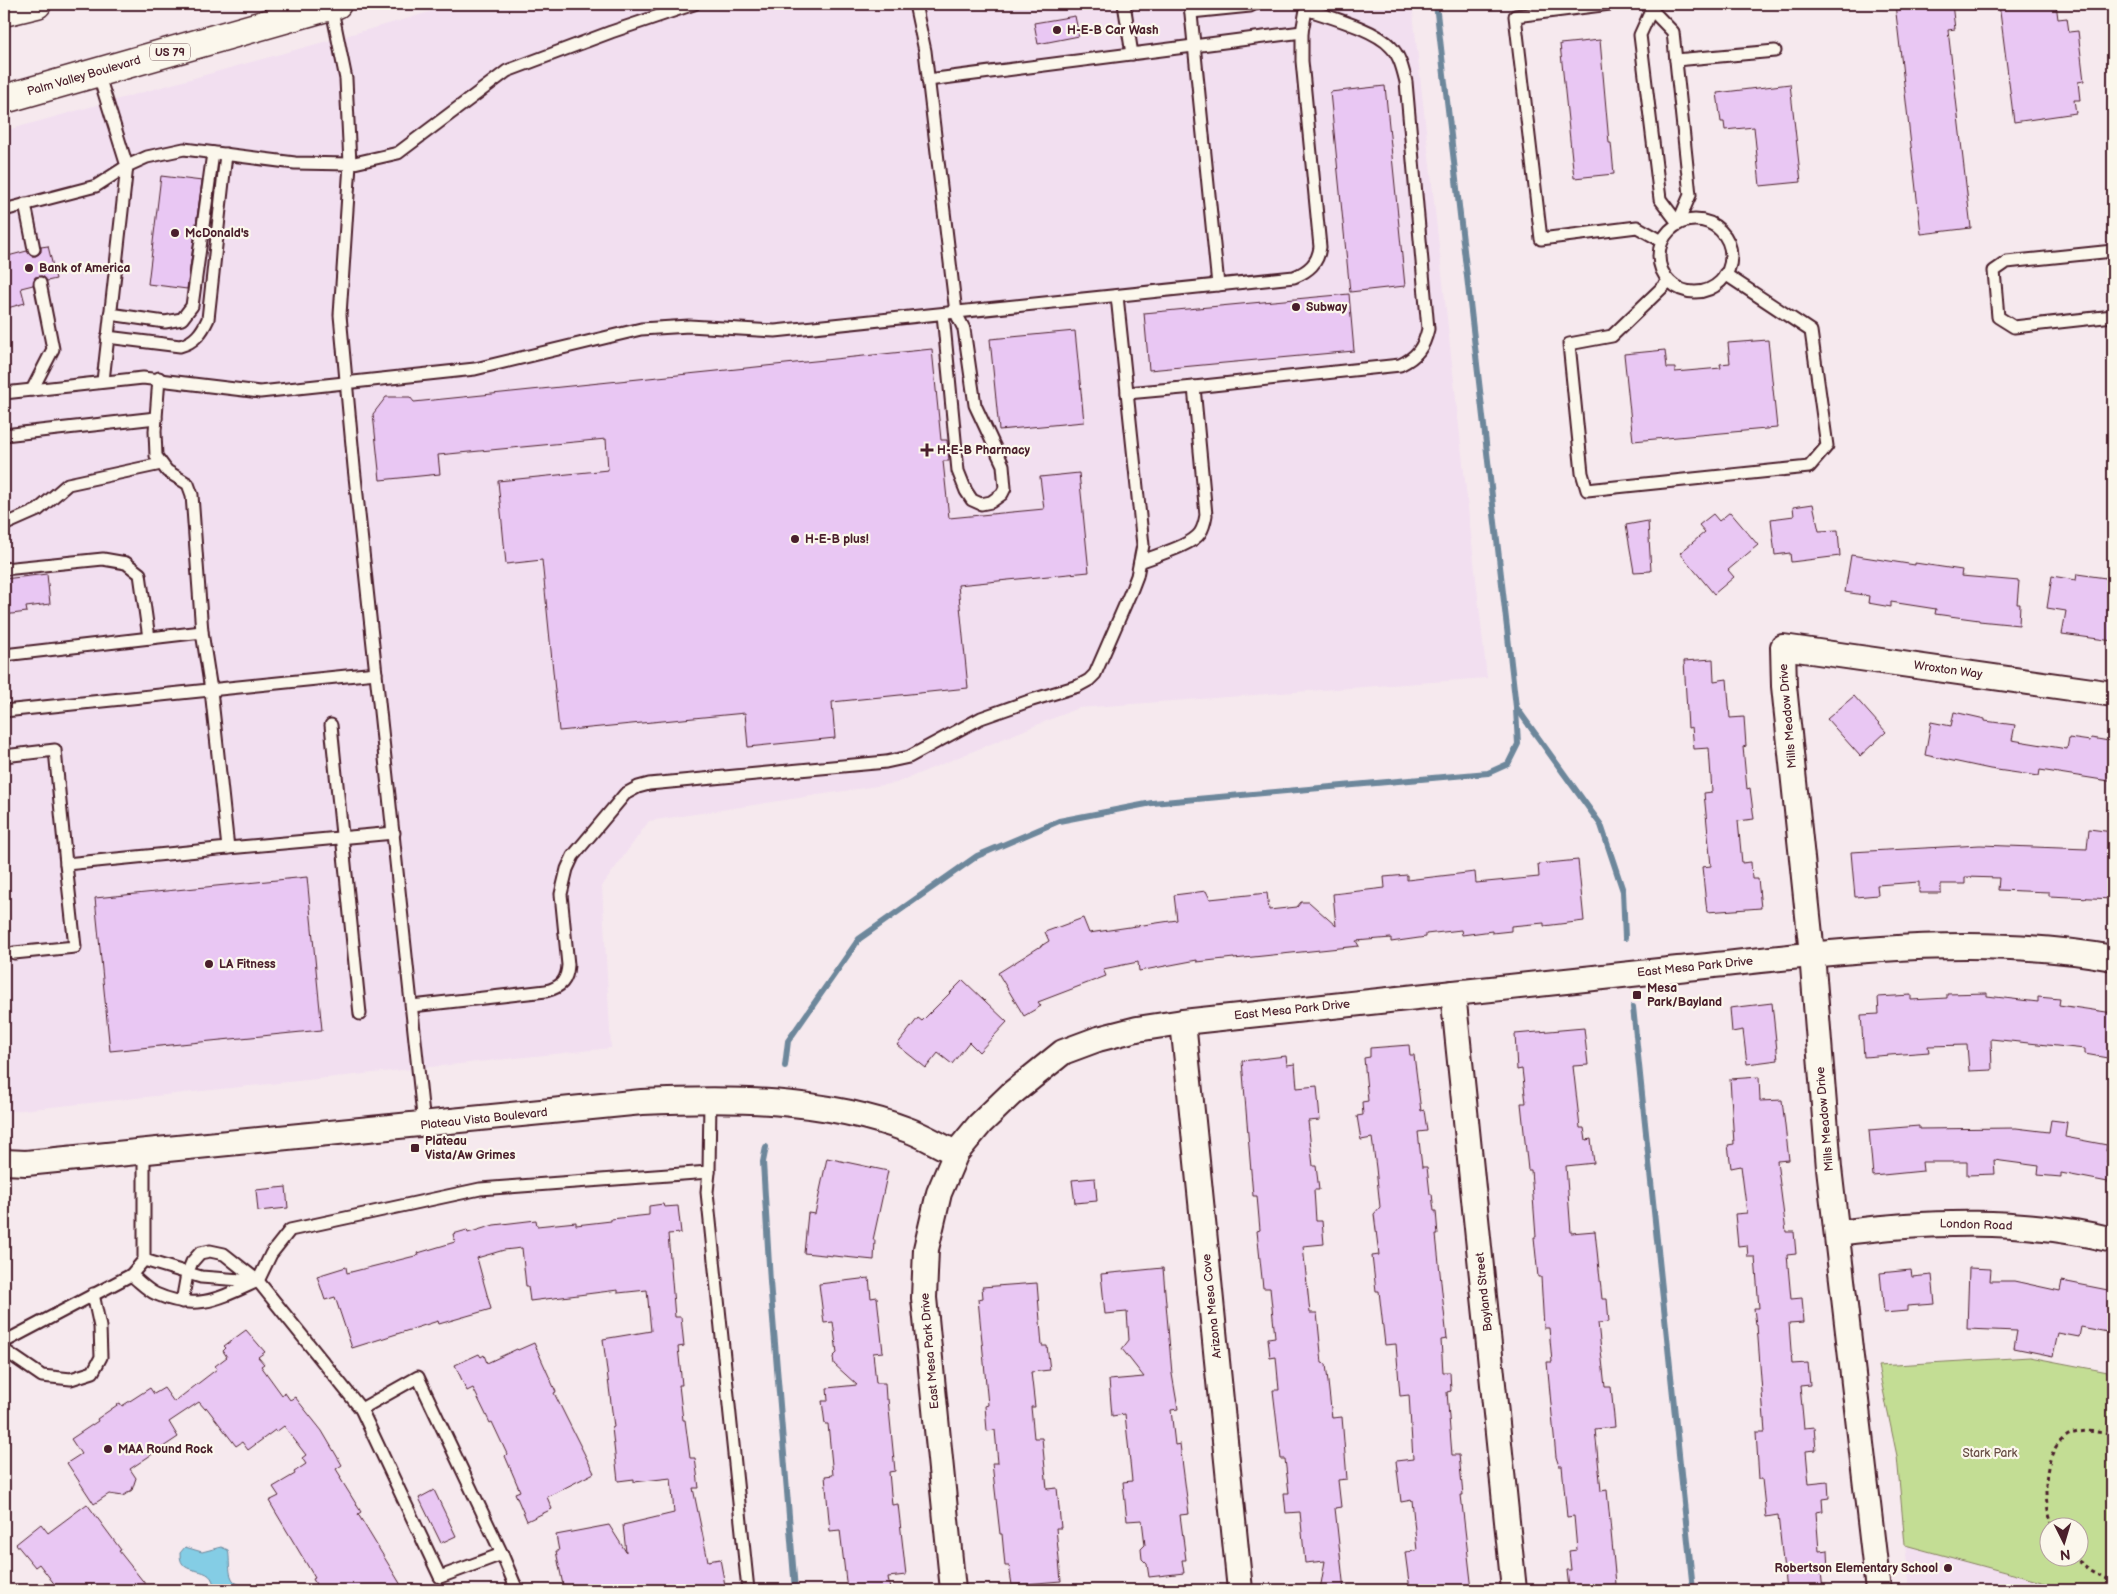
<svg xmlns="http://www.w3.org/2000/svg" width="2117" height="1594" viewBox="0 0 2117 1594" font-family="'Balsamiq Sans',sans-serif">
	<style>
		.built { fill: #f2dff0 }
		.green { fill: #c3dd94; stroke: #867e60; fill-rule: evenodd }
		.water { fill: #84cde5; stroke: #6d879b }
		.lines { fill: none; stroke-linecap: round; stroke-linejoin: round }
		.stream { stroke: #6d879b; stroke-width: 6 }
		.building { fill: #e9c7f3; stroke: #4a1f2b }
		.service-casing { stroke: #4a1f2b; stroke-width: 15 }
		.minor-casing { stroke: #4a1f2b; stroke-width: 28 }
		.trunk-casing { stroke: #4a1f2b; stroke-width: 31 }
		.path { stroke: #4a1f2b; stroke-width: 3; stroke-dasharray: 4 4; stroke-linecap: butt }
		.service { stroke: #fbf7ec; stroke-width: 11 }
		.minor { stroke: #fbf7ec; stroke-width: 24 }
		.trunk { stroke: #fbf7ec; stroke-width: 28 }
		.poi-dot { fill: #4a1f2b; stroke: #fbf7ec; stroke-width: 2 }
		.labels { text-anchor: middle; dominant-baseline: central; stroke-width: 4.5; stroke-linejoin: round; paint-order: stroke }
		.shield { fill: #fbf7ec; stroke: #7f6065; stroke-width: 1 }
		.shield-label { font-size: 11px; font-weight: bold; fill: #4a1f2b }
		.poi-label { font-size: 12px; font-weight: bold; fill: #4a1f2b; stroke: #fbf7ec; text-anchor: start }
		.street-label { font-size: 12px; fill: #4a1f2b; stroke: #fbf7ec }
		.park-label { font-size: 12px; fill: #684e45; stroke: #fbf7ec }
	</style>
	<rect width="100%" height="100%" fill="#f6e9ee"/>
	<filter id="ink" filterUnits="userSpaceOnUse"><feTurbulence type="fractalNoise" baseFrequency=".02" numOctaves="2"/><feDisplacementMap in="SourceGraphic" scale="10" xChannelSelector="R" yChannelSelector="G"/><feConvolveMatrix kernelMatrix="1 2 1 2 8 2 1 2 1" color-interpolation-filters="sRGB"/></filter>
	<g filter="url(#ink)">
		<!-- built -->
		<g class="built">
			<polygon points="456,4 1412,4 1487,678 1078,708 896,783 649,821 602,886 611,1048 4,1112 4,131 406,19"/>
			<polygon points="1905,1545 2071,1590 1910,1590"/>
		</g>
		<!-- green -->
		<path class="green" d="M2030,1357L2113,1373V1590H2071L1905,1545L1897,1456L1878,1366ZM2050,1526H2080V1556H2050Z"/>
		<!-- water -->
		<path class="water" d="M185,1547L202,1552L221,1547L228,1550C231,1560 226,1579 238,1584C246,1587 251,1585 258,1590H214C215,1560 179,1581 180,1553Z"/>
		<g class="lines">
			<!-- stream -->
			<g class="stream">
				<polyline points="1436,4 1516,707 1601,825 1623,891 1625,938"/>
				<polyline points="1633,1007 1693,1590"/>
				<polyline points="785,1066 788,1041 859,939 977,856 1059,821 1152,803 1488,773 1508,764 1518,744 1516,709"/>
				<polyline points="766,1147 763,1162 770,1282 795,1590"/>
			</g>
		</g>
		<!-- building -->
		<g class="building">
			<polygon points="1895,4 1952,4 1955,29 1948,30 1971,228 1921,234"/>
			<polygon points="1999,4 2056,4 2058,19 2067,18 2069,32 2078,31 2084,81 2078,82 2080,100 2074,100 2076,113 2014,122"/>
			<polygon points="1075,16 1079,36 1038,44 1034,23"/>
			<polygon points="1600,40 1609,143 1611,143 1614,174 1574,178 1560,44"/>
			<polygon points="1790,84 1801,182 1760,186 1754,127 1725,130 1724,122 1721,122 1717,93"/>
			<polygon points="1385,86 1405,286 1350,292 1330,92"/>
			<polygon points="161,176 202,181 187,289 148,284"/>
			<polygon points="48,246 56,279 47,281 42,276 35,277 33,285 21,288 25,303 4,309 4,257 27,251 31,256 36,256 41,252 41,247"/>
			<polygon points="1349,294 1354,351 1149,370 1144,313"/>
			<polygon points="1075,331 1084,422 999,430 990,339"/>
			<polygon points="1768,340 1777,428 1633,441 1624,354 1665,350 1667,368 1675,368 1675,372 1721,368 1720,364 1730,363 1728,343"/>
			<polygon points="932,349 941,440 947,440 949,461 943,461 949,518 1044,509 1040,477 1079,473 1089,572 958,585 968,688 832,702 835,738 748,747 745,713 559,731 542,560 506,564 498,481 608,470 606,439 438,455 440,474 380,480 373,414 386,397 410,397 414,402"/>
			<polygon points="1813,504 1819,531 1838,530 1840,556 1791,562 1790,553 1775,555 1771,519 1794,516 1793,507"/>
			<polygon points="1730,512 1758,545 1728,570 1734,577 1714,594 1680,553 1705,532 1699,525 1713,514 1719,521"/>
			<polygon points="1648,521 1651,571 1634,572 1626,525"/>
			<polygon points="1851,555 1915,565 1915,563 1962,570 1961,576 2019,581 2017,604 2020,604 2019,625 1979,621 1979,620 1935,614 1936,609 1891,602 1891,607 1868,603 1869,596 1845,592"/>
			<polygon points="47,574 50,604 26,607 27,612 4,615 4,579"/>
			<polygon points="2077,574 2113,579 2113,641 2062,634 2066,611 2047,608 2052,576 2076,580"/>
			<polygon points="1713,659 1714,681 1727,679 1730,718 1744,717 1746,746 1743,747 1747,789 1750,788 1754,819 1738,821 1742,863 1751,862 1752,879 1758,879 1761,908 1707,912 1702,867 1711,866 1704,793 1712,792 1709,748 1694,749 1692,727 1688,728 1684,661"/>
			<polygon points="1854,696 1886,732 1860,756 1827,719"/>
			<polygon points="1954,712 1985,719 1985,721 2015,725 2012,740 2067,749 2069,738 2090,741 2091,738 2109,741 2108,744 2113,745 2109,781 2040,770 2039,776 1990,769 1925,755 1931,722 1951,726"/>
			<polygon points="2089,829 2113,832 2113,899 2049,896 2049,892 1998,890 1999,878 1965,877 1965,884 1941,884 1941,893 1919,893 1919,882 1877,885 1878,895 1855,897 1851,852 1980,845 2087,849"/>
			<polygon points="1578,860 1584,921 1544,926 1544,923 1511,926 1511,931 1492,933 1492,931 1462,935 1461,930 1426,934 1426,937 1391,942 1391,938 1356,941 1359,946 1234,959 1234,958 1197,962 1197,960 1139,971 1138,962 1103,969 1106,976 1038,1002 1041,1006 1024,1016 998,973 1049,941 1045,932 1083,918 1089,933 1177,920 1174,895 1206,891 1210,899 1267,893 1269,910 1297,907 1301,902 1309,902 1336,926 1333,894 1385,888 1384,877 1407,875 1407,880 1475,872 1476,883 1539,877 1538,864"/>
			<polygon points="307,877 322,1030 110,1051 95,898"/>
			<polygon points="963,980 1007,1022 979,1052 969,1042 952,1064 938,1053 926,1068 897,1045 918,1018 922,1021"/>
			<polygon points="1987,993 1987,996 2038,1002 2038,997 2060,999 2059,1005 2113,1013 2113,1059 2085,1054 2085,1049 1991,1039 1992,1070 1969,1071 1967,1045 1928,1046 1929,1052 1864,1057 1861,1015 1879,1014 1878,997 1911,995 1911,1000 1947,998 1947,994"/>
			<polygon points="1772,1003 1778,1060 1747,1064 1743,1030 1732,1032 1730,1008"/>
			<polygon points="1584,1028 1588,1065 1573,1066 1580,1128 1584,1128 1586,1140 1591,1139 1594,1163 1566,1166 1571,1233 1595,1231 1602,1299 1607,1299 1609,1322 1598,1323 1605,1387 1611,1387 1615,1427 1595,1429 1601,1491 1607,1490 1616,1584 1569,1589 1567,1570 1571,1570 1569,1551 1577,1550 1574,1516 1567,1517 1562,1466 1559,1466 1556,1457 1547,1362 1552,1362 1549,1328 1544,1328 1541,1277 1538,1277 1534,1237 1536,1237 1531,1170 1528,1170 1521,1103 1526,1103 1522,1069 1517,1070 1515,1034"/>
			<polygon points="1409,1045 1410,1055 1414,1055 1421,1111 1424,1110 1427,1131 1418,1132 1422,1167 1427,1167 1430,1194 1432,1194 1434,1211 1436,1211 1438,1235 1436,1235 1447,1339 1441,1340 1443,1372 1450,1372 1451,1391 1447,1392 1452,1455 1459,1455 1463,1495 1461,1495 1472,1590 1410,1590 1405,1552 1417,1551 1412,1500 1401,1502 1396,1461 1413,1459 1409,1395 1400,1396 1396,1344 1385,1345 1379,1291 1376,1291 1372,1256 1379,1255 1374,1214 1380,1207 1376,1168 1372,1138 1361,1140 1357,1116 1363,1115 1362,1102 1368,1101 1364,1058 1370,1057 1370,1048"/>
			<polygon points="1286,1056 1287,1065 1295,1064 1297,1088 1317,1086 1320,1120 1308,1121 1313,1166 1316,1166 1319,1190 1314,1190 1316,1221 1322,1221 1324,1244 1303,1246 1310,1313 1317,1313 1322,1363 1326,1364 1332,1418 1342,1417 1347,1479 1338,1480 1341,1507 1335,1508 1344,1590 1320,1590 1325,1561 1305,1563 1300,1512 1286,1513 1284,1493 1289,1493 1285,1459 1281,1459 1273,1390 1279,1390 1276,1357 1270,1358 1268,1338 1275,1337 1270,1288 1263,1288 1257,1231 1260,1230 1257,1196 1253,1196 1242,1061"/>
			<polygon points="1759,1077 1760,1101 1782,1100 1789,1160 1777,1161 1786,1232 1794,1232 1796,1254 1787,1255 1791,1299 1802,1298 1804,1322 1789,1323 1792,1364 1808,1363 1810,1385 1800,1386 1804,1428 1814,1427 1816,1450 1806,1451 1809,1484 1828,1482 1829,1498 1822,1499 1823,1511 1816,1512 1819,1551 1828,1550 1829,1571 1821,1572 1823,1590 1786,1590 1778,1515 1766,1517 1762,1479 1759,1479 1756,1432 1765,1432 1757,1325 1756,1325 1754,1308 1759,1308 1755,1257 1748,1257 1747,1245 1738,1246 1735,1214 1747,1213 1741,1166 1731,1168 1728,1145 1734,1144 1730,1079"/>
			<polygon points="2051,1120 2067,1122 2065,1137 2107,1145 2106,1151 2109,1152 2107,1162 2113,1163 2113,1183 2061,1173 2061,1177 2038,1175 2039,1166 1994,1160 1995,1174 1967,1175 1967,1162 1922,1162 1923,1171 1873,1176 1869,1130 1919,1126 1919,1129 2016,1128 2049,1132"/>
			<polygon points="827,1158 888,1171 873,1240 875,1240 874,1260 804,1253 808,1213 815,1214"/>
			<polygon points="1095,1178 1097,1201 1075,1203 1072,1180"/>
			<polygon points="286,1187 288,1208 258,1211 256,1190"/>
			<polygon points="663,1204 664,1207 678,1206 681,1233 668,1234 675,1317 681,1317 684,1346 678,1347 682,1385 679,1385 683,1420 685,1420 690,1458 695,1458 699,1488 693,1488 708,1561 720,1559 725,1585 696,1590 695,1585 660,1590 564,1590 556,1551 559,1551 556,1535 609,1525 626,1552 623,1525 674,1513 671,1478 634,1482 634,1479 618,1481 612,1428 614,1427 603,1339 651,1331 647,1290 618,1293 618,1290 530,1301 528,1286 526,1286 522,1248 504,1250 477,1258 491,1309 439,1324 438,1321 352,1348 335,1297 325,1300 317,1276 346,1267 347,1273 419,1255 418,1253 455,1242 453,1234 467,1230 468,1233 494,1225 536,1220 537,1226 576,1222 576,1225 611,1221 611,1219 649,1215 649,1206"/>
			<polygon points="1163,1268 1172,1374 1178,1409 1171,1410 1175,1445 1180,1444 1189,1514 1180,1515 1186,1560 1182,1560 1184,1573 1149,1577 1147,1564 1142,1559 1141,1549 1145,1545 1142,1520 1127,1521 1123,1482 1132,1481 1125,1414 1112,1416 1109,1380 1144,1377 1122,1349 1129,1340 1127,1312 1105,1314 1101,1274"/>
			<polygon points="1969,1268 1991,1269 1990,1281 2014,1281 2060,1291 2062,1281 2113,1291 2113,1333 2081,1327 2079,1337 2058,1333 2053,1356 2014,1348 2017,1331 1967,1329"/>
			<polygon points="1911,1270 1912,1277 1932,1275 1935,1304 1907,1306 1907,1311 1884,1313 1880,1273"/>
			<polygon points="869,1278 871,1298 877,1297 883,1352 873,1353 876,1383 885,1383 886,1399 888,1399 895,1471 889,1472 892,1505 898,1504 906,1575 888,1577 890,1590 847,1590 840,1530 830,1531 825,1476 833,1475 828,1424 825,1424 822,1401 828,1401 827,1388 857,1385 834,1364 833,1357 837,1353 833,1322 824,1323 819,1284"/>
			<polygon points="1037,1283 1042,1346 1047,1346 1050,1370 1031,1372 1035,1407 1031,1407 1034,1438 1042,1438 1047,1489 1057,1488 1061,1528 1056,1528 1061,1581 1012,1585 1009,1566 1005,1566 1002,1534 1000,1534 992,1463 998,1463 995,1430 987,1431 985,1406 988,1405 978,1299 983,1298 982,1287"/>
			<polygon points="246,1330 265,1352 258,1357 264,1364 261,1366 282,1395 285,1393 290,1400 295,1397 322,1431 342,1465 336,1469 341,1477 340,1478 361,1512 358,1514 404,1590 319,1590 313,1579 315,1578 269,1501 279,1496 273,1487 295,1474 294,1472 306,1464 302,1458 306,1455 284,1426 276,1432 275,1430 248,1450 242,1442 236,1446 206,1407 205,1409 199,1402 169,1422 178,1437 130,1469 136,1478 132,1490 123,1496 109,1494 94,1504 67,1463 81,1454 71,1439 98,1421 97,1419 120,1403 122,1406 150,1388 154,1394 164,1388 174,1402 217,1369 215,1366 227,1357 223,1351 226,1348 224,1346"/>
			<polygon points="534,1343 556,1392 554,1393 594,1473 547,1497 552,1509 527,1521 515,1493 520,1491 505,1456 507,1454 492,1422 490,1423 473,1388 467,1391 455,1365 479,1354 481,1357 484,1355 487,1363 517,1349 518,1350"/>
			<polygon points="434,1490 456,1536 441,1543 419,1498"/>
			<polygon points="87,1504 121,1550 119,1551 150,1590 59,1590 39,1564 35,1567 16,1544 41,1524 48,1533"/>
		</g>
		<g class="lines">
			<!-- service casing -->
			<g class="service-casing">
				<g id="service">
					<polyline points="915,4 925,51 956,313 964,329 975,405 1003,465 1005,488 1002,494 991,502 981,504 972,500 966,491 958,471 943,314"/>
					<polyline points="1124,4 1132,54"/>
					<polyline points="1190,4 1218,285"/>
					<polyline points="1610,4 1515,16 1541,239 1637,227 1662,241"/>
					<polyline points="1646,4 1673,32 1690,195 1678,223"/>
					<polyline points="1654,4 1640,35 1660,199 1678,223"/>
					<polyline points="331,5 346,79 350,164 340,315 354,467 424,1125"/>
					<polyline points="1191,12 1250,6 1254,4"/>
					<polyline points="1676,60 1775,51"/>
					<polyline points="928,80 1302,32"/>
					<polyline points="25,204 34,249"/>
					<polyline points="4,210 96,186 127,166 98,73"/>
					<circle cx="1695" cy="256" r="36"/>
					<polyline points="2113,251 2007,262 1994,271 1998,317 2014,327 2113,316"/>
					<polyline points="1669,281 1612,336 1569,344 1582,473 1587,490 1809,467 1827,446 1811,331 1725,274"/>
					<polyline points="110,314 165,322 182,319 192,306 213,153"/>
					<path d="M107,337L180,346C195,342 202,332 208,319L226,154"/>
					<polyline points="159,378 155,431 156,456 167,471 188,484 192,495 202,632"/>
					<polyline points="103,381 127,166 147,157 184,149 295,163 350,164 398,153 507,71 611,32 694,4"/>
					<polyline points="32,390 53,349 40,283"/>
					<path d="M4,393L143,378L260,392L475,369L641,329L689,326L775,331L1294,277C1309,271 1318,263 1320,247L1302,61V32L1307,4"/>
					<polyline points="1127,393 1194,387"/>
					<polyline points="4,435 156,418"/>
					<polyline points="4,525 38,510 68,484 161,464"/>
					<path d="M1140,562C1156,555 1191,546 1200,533C1204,527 1205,521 1206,515L1194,387L1400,365C1417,357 1424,347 1428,329L1406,82C1403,70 1400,56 1391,47C1375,29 1329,17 1306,9"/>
					<polyline points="4,569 103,559 126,563 140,574 149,638"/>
					<polyline points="4,655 202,632 211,690 228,848 394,833"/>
					<polyline points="4,711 376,673"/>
					<polyline points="331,725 360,1014"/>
					<polyline points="4,756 55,750 66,864"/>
					<polyline points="14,953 75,947 66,864 228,848"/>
					<path d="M412,1006L546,991C561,987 567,981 568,965L561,894L567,869L573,856L625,794L638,787L649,784L886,762L909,757L981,718L1032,700L1078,686L1089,680L1095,674L1132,589L1137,576L1143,545L1117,296"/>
					<polyline points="710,1099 709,1172 707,1192 748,1590"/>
					<polyline points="144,1260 201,1277 254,1281"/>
					<path d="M131,1275C139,1281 147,1290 156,1294C197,1312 220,1298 258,1281L271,1254L290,1230L480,1189L709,1172"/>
					<polyline points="182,1302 187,1274 192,1262 200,1253 210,1251 224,1254 258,1281 361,1409 440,1577 502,1554 517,1590"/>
					<polyline points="4,1342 131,1275 144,1260 144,1150"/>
					<polyline points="4,1350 42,1376 71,1379 93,1372 101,1357 100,1327 93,1294"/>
					<polyline points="361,1409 418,1377 502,1554"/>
				</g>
			</g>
			<!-- minor casing -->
			<g class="minor-casing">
				<g id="minor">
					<polyline points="1453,993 1514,1590"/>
					<polyline points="1183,1022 1240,1590"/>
					<path d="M4,1162L26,1163L642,1102C732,1098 823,1098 908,1130C925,1136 940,1146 956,1153"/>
					<path d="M1837,1233C1929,1221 2023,1218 2113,1240"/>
					<path d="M953,1590L924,1298L926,1249L939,1193L956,1153L980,1124L1011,1094L1063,1052L1098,1039L1137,1029L1183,1022C1348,1004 1513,987 1678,969C1823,954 1969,932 2113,958"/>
					<polyline points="1878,1590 1829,1168 1812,954 1784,686 1783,647 2113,694"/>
				</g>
			</g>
			<!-- trunk casing -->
			<g class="trunk-casing">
				<g id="trunk">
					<polyline points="4,12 37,4"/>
					<polyline points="4,99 337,4"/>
				</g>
			</g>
			<!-- path -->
			<g class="path">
				<path d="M2053,1526C2042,1503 2041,1446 2071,1434C2084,1429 2099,1432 2113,1435"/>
				<polyline points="2072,1556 2089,1569 2113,1582"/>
			</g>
			<!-- service -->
			<use href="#service" class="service"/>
			<!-- minor -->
			<use href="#minor" class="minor"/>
			<!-- trunk -->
			<use href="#trunk" class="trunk"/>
		</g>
	</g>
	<!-- markers -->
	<g class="poi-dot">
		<circle cx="1057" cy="30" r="5"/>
		<circle cx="175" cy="233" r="5"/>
		<circle cx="29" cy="268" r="5"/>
		<circle cx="1296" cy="307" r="5"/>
		<path d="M924.5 442.5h5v5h5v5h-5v5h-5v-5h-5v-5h5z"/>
		<circle cx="795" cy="539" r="5"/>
		<circle cx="209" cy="964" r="5"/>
		<rect x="1632" y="990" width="10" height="10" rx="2.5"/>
		<rect x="410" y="1143" width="10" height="10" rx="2.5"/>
		<circle cx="108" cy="1449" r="5"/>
		<circle cx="1948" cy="1568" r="5"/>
	</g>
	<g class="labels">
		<!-- shield labels -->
		<rect class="shield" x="150" y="43.5" width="40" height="17" rx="4"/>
		<g class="shield-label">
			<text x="170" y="52">US 79</text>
		</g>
		<!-- poi labels -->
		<g class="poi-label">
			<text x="1067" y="30">H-E-B Car Wash</text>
			<text x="185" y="233">McDonald's</text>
			<text x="39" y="268">Bank of America</text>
			<text x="1306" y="307">Subway</text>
			<text x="937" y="450">H-E-B Pharmacy</text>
			<text x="805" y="539">H-E-B plus!</text>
			<text x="219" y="964">LA Fitness</text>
			<text x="1647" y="988">Mesa<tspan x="1647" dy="14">Park/Bayland</tspan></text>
			<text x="425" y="1141">Plateau<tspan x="425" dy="14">Vista/Aw Grimes</tspan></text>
			<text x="118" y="1449">MAA Round Rock</text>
			<text x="1938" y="1568" text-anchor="end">Robertson Elementary School</text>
		</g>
		<!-- street labels -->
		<g class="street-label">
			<text transform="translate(84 76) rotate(-16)">Palm Valley Boulevard</text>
			<text transform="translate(1948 670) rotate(8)">Wroxton Way</text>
			<text transform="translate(1788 716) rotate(-95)">Mills Meadow Drive</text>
			<text transform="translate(1695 967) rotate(-6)">East Mesa Park Drive</text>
			<text transform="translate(1292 1010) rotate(-6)">East Mesa Park Drive</text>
			<text transform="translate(484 1119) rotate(-6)">Plateau Vista Boulevard</text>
			<text transform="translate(1825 1119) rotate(-95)">Mills Meadow Drive</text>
			<text transform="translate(1976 1225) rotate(2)">London Road</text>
			<text transform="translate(1484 1292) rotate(-96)">Bayland Street</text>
			<text transform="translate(1212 1306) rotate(-96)">Arizona Mesa Cove</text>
			<text transform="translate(930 1351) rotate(-95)">East Mesa Park Drive</text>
		</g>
		<!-- park labels -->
		<g class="park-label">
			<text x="1990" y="1453">Stark Park</text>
		</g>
	</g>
	<!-- margin -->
	<rect width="2117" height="1594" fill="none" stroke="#fbf7ec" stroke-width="20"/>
	<rect x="10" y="10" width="2097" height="1574" fill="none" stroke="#4a1f2b" stroke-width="2" filter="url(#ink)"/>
	<!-- north arrow -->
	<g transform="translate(2064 1542) rotate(175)"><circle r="24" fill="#fbf7ec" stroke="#b4a19f"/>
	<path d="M0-4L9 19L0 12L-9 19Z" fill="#4a1f2b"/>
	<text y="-8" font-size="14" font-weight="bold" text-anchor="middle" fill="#4a1f2b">N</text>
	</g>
</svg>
